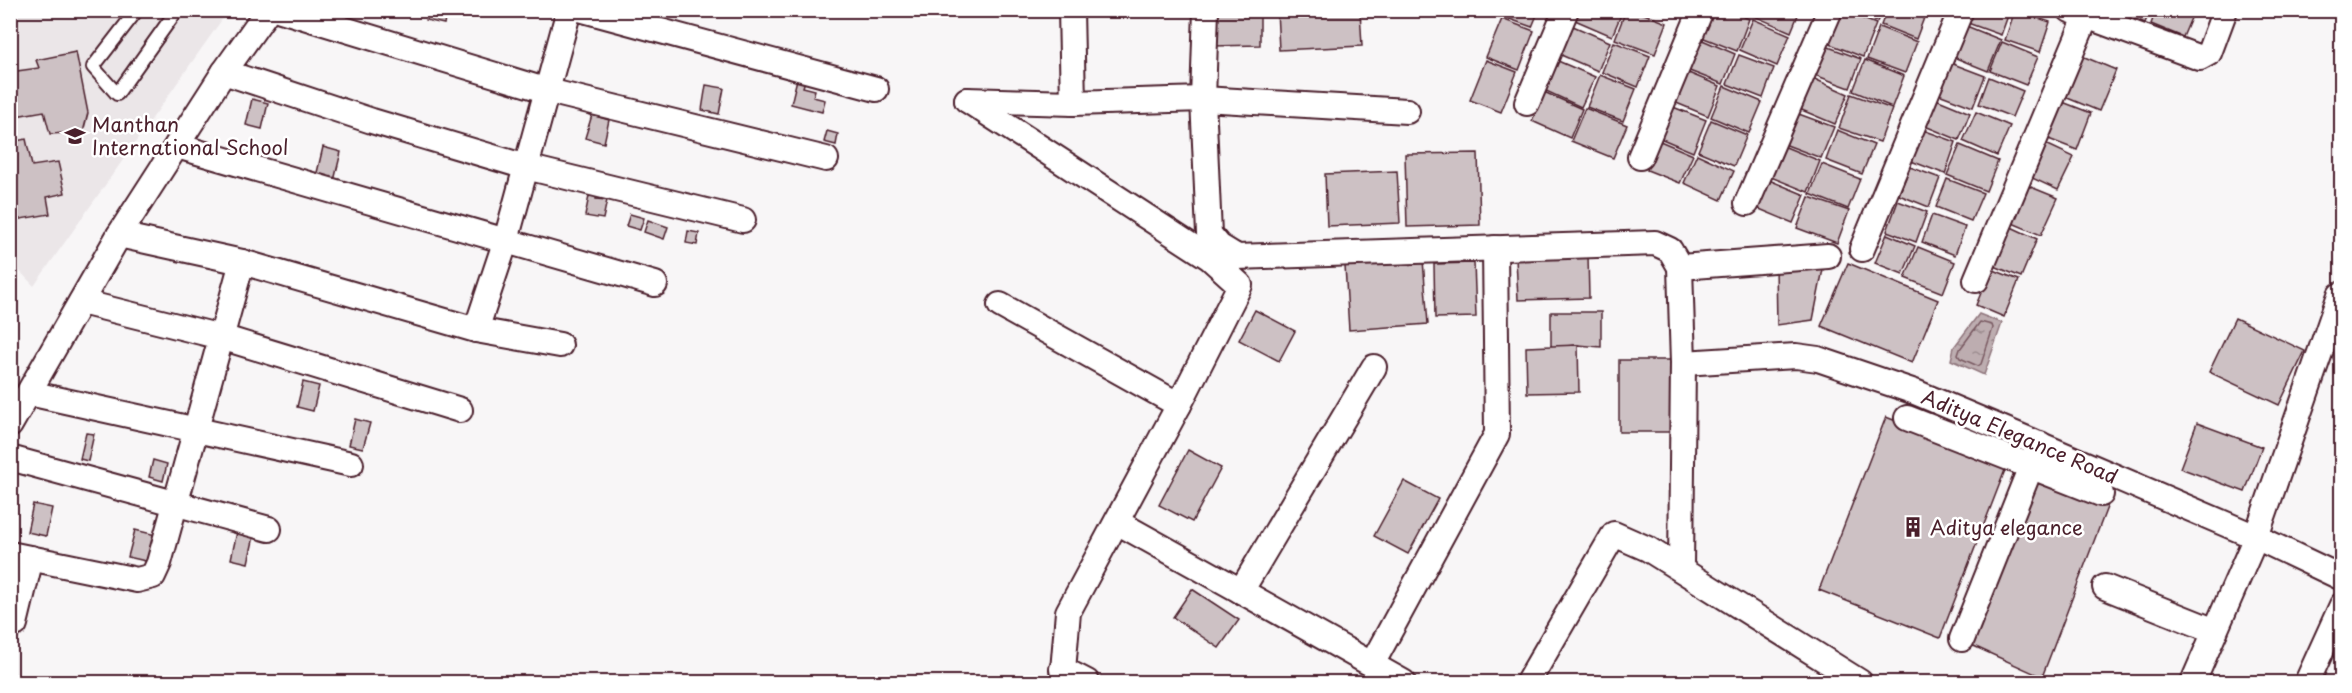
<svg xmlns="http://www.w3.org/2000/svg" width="2352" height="693" viewBox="0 0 2352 693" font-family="'Playpen Sans',sans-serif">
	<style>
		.built { fill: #ebe6e8 }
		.water { fill: url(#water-ripples); stroke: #8f747b; stroke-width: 1.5 }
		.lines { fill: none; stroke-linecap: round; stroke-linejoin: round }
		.shore { stroke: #785860; stroke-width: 1.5 }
		.building { fill: #cdc1c4; stroke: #4a1f2b; stroke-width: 1.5 }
		.lane-casing { stroke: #4a1f2b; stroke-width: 16 }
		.street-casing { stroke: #4a1f2b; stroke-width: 28 }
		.lane { stroke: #fff; stroke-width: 12 }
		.street { stroke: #fff; stroke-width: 24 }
		.labels { text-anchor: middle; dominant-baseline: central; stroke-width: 5; stroke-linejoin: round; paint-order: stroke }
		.poi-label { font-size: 20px; fill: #4a1f2b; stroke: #fff; text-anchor: start }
		.street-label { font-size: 20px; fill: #4a1f2b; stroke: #fff }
	</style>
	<defs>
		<pattern id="water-ripples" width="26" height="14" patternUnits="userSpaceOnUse" patternTransform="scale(1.5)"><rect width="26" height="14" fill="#bdadb0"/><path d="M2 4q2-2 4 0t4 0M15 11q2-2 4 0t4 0" fill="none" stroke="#9c8c8f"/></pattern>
	</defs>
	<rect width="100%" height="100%" fill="#f8f6f7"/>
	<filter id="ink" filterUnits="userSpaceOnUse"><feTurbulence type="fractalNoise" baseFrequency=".0167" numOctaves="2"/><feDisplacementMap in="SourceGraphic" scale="12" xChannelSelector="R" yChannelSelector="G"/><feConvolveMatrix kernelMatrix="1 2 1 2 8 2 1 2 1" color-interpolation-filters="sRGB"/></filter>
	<g filter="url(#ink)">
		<!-- built -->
		<polygon class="built" points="10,11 228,11 34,286 11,262"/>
		<!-- water -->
		<polygon class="water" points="1979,314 2002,323 1984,375 1951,360 1954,347"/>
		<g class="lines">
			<!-- shore -->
			<polygon class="shore" points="1980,322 1992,325 1993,328 1981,364 1978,366 1960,358 1958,355 1960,349"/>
		</g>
		<!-- building -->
		<g class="building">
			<polygon points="428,10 447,10 444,24 426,20"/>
			<polygon points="1212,10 1260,10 1260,45 1212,46"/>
			<polygon points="1277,10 1360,10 1362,46 1279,50"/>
			<polygon points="1506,10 1539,10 1532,27 1504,17"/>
			<polygon points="1579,10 1623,10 1612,36 1575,20"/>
			<polygon points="1626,10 1634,10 1667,23 1655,54 1615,39"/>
			<polygon points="1710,10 1728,10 1749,19 1737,51 1699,36"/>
			<polygon points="1757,10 1800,10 1791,32 1754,16"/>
			<polygon points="1841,10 1876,24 1863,57 1825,42"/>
			<polygon points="1851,10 1882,10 1877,22"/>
			<polygon points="1887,10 1927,10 1916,39 1881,25"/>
			<polygon points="1969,10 2010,10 2001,35 1965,22"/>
			<polygon points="2015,10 2050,22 2040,52 2005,40"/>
			<polygon points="2116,10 2150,10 2145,23"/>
			<polygon points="2156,10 2193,10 2194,11 2183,37 2151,24"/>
			<polygon points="1502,19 1534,31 1519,70 1486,57"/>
			<polygon points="1753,19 1790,35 1777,66 1740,50"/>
			<polygon points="1964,25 2001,40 1988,71 1951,56"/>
			<polygon points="1573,26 1610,42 1598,71 1561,55"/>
			<polygon points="1879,27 1917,42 1905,73 1867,59"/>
			<polygon points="1700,39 1735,54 1723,84 1687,70"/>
			<polygon points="1614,42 1650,56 1638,87 1602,72"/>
			<polygon points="2002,42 2038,57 2026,85 1990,71"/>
			<polygon points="1823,45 1861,59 1850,88 1812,74"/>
			<polygon points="76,52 88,113 83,132 50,134 44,111 10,117 10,72 39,68 36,60"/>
			<polygon points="1739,55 1774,68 1763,98 1727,84"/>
			<polygon points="2082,56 2116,70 2099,111 2065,97"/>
			<polygon points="1486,60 1517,72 1501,112 1470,100"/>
			<polygon points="1865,60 1904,76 1892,107 1853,91"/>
			<polygon points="1558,61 1595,77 1581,107 1544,90"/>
			<polygon points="1948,62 1985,76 1973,107 1936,93"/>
			<polygon points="1686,72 1720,86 1708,116 1674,102"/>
			<polygon points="1600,75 1636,89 1623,121 1587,107"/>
			<polygon points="1810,77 1848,94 1835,124 1797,108"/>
			<polygon points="1989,77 2023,91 2012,117 1979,104"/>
			<polygon points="797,79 805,81 803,87 815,90 813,97 825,100 822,112 791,104"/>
			<polygon points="706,85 724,88 719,114 702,110"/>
			<polygon points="1724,86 1762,102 1749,133 1711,117"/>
			<polygon points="1544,92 1582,109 1570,138 1532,121"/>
			<polygon points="1851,94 1892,109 1880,142 1839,128"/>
			<polygon points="252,99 268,103 262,129 246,125"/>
			<polygon points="1936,99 1970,113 1959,140 1925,126"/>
			<polygon points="2060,101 2091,113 2077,150 2046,138"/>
			<polygon points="1673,107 1706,120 1693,152 1660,138"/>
			<polygon points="1585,108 1627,125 1613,158 1571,141"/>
			<polygon points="1976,112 2010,126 1997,156 1963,141"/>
			<polygon points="1796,113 1834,127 1821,158 1784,144"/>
			<polygon points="592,115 609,120 604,143 585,138"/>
			<polygon points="1711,120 1747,135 1734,166 1698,151"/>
			<polygon points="1837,130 1874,145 1862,174 1826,160"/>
			<polygon points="1923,130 1956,142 1945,174 1911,161"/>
			<polygon points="827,131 838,134 836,145 824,142"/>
			<polygon points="26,139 32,166 58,162 65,193 47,197 50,214 15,220 10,204 10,142"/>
			<polygon points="1660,141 1693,155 1680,183 1647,170"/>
			<polygon points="2046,144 2074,157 2058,190 2030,177"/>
			<polygon points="1960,145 1998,161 1986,191 1947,175"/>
			<polygon points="1783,146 1820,161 1808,192 1771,177"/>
			<polygon points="323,147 341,152 334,181 316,177"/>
			<polygon points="1478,153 1480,225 1407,227 1405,154"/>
			<polygon points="1697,154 1734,171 1721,200 1684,183"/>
			<polygon points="1822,164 1860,179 1848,209 1810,194"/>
			<polygon points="1910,167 1940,178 1929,207 1899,195"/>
			<polygon points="1397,171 1400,223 1327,226 1325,174"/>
			<polygon points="1947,179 1983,193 1971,221 1936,207"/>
			<polygon points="1769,180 1805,195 1793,223 1757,208"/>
			<polygon points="2026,185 2058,198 2041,235 2010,222"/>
			<polygon points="590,191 597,192 596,199 607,200 603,219 585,216"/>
			<polygon points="1809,197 1849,211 1837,243 1797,228"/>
			<polygon points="1898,201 1927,212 1916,242 1887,231"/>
			<polygon points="630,214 644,218 640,230 626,226"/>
			<polygon points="1932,215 1965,227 1955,255 1922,242"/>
			<polygon points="648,220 668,227 664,239 644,232"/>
			<polygon points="2009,226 2037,239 2021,277 1992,265"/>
			<polygon points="688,231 699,233 697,245 686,243"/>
			<polygon points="1887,234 1915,246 1903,274 1875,263"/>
			<polygon points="1918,247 1955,262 1943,293 1905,278"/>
			<polygon points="1588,255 1589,298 1518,300 1516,258"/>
			<polygon points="1423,260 1428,324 1349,330 1345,266"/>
			<polygon points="1474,263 1476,317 1435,318 1434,264"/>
			<polygon points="1848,263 1938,300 1912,363 1821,326"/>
			<polygon points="1776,264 1824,264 1813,320 1777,325"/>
			<polygon points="1991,269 2019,280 2004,317 1976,305"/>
			<polygon points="1255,310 1295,331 1279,361 1239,340"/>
			<polygon points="1551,312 1601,312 1601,347 1578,345 1551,347"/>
			<polygon points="2235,318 2305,351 2279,405 2209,372"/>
			<polygon points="1578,345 1579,392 1527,393 1526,347"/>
			<rect x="1619" y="360" width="51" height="72"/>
			<polygon points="303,382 319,386 313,411 297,407"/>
			<polygon points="1886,417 2007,465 1940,638 1819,590"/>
			<polygon points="355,419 370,423 363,448 349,445"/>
			<polygon points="2197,423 2262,447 2245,492 2180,468"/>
			<polygon points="86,433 94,434 88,461 80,459"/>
			<polygon points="1188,450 1221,468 1192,522 1159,505"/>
			<polygon points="153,460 167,464 163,481 149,477"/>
			<polygon points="2033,472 2109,502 2042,677 1967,643"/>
			<polygon points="1404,481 1438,499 1408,554 1374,536"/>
			<polygon points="33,504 52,508 46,536 27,532"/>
			<polygon points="135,530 156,535 150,562 128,557"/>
			<polygon points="237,532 254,536 248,563 231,559"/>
			<polygon points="1192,589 1239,620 1219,648 1173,617"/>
		</g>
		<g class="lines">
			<!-- lane casing -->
			<g class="lane-casing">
				<polyline id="lane" points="137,10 93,67 117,94 177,10"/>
			</g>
			<!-- street casing -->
			<g class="street-casing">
				<g id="street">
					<polyline points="281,10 548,91 826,159"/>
					<polyline points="583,10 876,89"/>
					<polyline points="1071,10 1073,103"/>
					<polyline points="1206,10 1203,99 1209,234 1219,246 1237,257 1655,243 1670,250 1680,267 1683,363 1681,569"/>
					<polyline points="2070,10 2200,58 2209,53 2225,10"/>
					<polyline points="224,72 372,121 526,167 743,220"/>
					<polyline points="967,100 1210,258 1240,285 1179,405 1068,612 1062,682"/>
					<polyline points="967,100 1073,103 1203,99 1407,111"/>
					<polyline points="1527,103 1566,10"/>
					<polyline points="177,146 655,284"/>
					<polyline points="1640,157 1701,10"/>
					<polyline points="1747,203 1830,10"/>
					<polyline points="119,235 242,262 476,330 506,240 569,10"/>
					<polyline points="1862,249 1961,10"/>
					<polyline points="1680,267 1828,256"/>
					<polyline points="1976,280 2089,10"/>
					<polyline points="81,302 221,337 460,410"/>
					<polyline points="1000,305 1179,405"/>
					<polyline points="476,330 560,345"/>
					<polyline points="1683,363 1796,356 1818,359 1915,392 2027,439 2256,537 2342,578"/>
					<polyline points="1374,367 1241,591 1403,682"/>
					<polyline points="29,393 351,464"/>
					<polyline points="1907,418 2101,494"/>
					<polyline points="10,425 119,235 224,72 268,10"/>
					<polyline points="10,458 269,529"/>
					<polyline points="1117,522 1241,591"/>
					<polyline points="10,554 137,580 153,576 159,563 242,262"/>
					<polyline points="2105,587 2215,631"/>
					<polyline points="10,625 15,624 31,558"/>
					<polyline points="1962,639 2040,444"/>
					<polyline points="1372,664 1497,434 1495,248"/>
					<polyline points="1062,669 1087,682"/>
					<polyline points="1528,682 1614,534 1648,549 1860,682"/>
					<polyline points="2193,682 2256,537 2340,295"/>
					<polyline points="2307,682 2342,605"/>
				</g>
			</g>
			<!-- lane -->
			<use href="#lane" class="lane"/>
			<!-- street -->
			<use href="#street" class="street"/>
		</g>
	</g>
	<!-- icons -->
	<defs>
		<g id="school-bare" transform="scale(1.62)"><path d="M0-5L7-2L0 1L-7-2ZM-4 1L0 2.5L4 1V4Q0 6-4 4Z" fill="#4a1f2b" stroke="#fff" stroke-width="2.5" paint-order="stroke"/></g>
		<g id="building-bare" transform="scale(1.62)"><path d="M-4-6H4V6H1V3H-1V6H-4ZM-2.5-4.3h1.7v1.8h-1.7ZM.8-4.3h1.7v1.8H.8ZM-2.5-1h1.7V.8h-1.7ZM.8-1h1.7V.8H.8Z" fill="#4a1f2b" stroke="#fff" stroke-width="2.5" paint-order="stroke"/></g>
	</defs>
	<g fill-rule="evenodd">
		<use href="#school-bare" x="75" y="136"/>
		<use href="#building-bare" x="1913" y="527"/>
	</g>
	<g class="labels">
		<!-- poi labels -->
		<g class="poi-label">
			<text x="92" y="124">Manthan<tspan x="92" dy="23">International School</tspan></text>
			<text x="1930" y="527">Aditya elegance</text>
		</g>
		<!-- street labels -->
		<g class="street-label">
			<text transform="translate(2020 436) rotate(23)">Aditya Elegance Road</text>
		</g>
	</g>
	<!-- margin -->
	<rect width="2352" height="693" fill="none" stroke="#fff" stroke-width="36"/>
	<rect x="18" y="18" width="2316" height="657" fill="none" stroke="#4a1f2b" stroke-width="2" filter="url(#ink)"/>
</svg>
